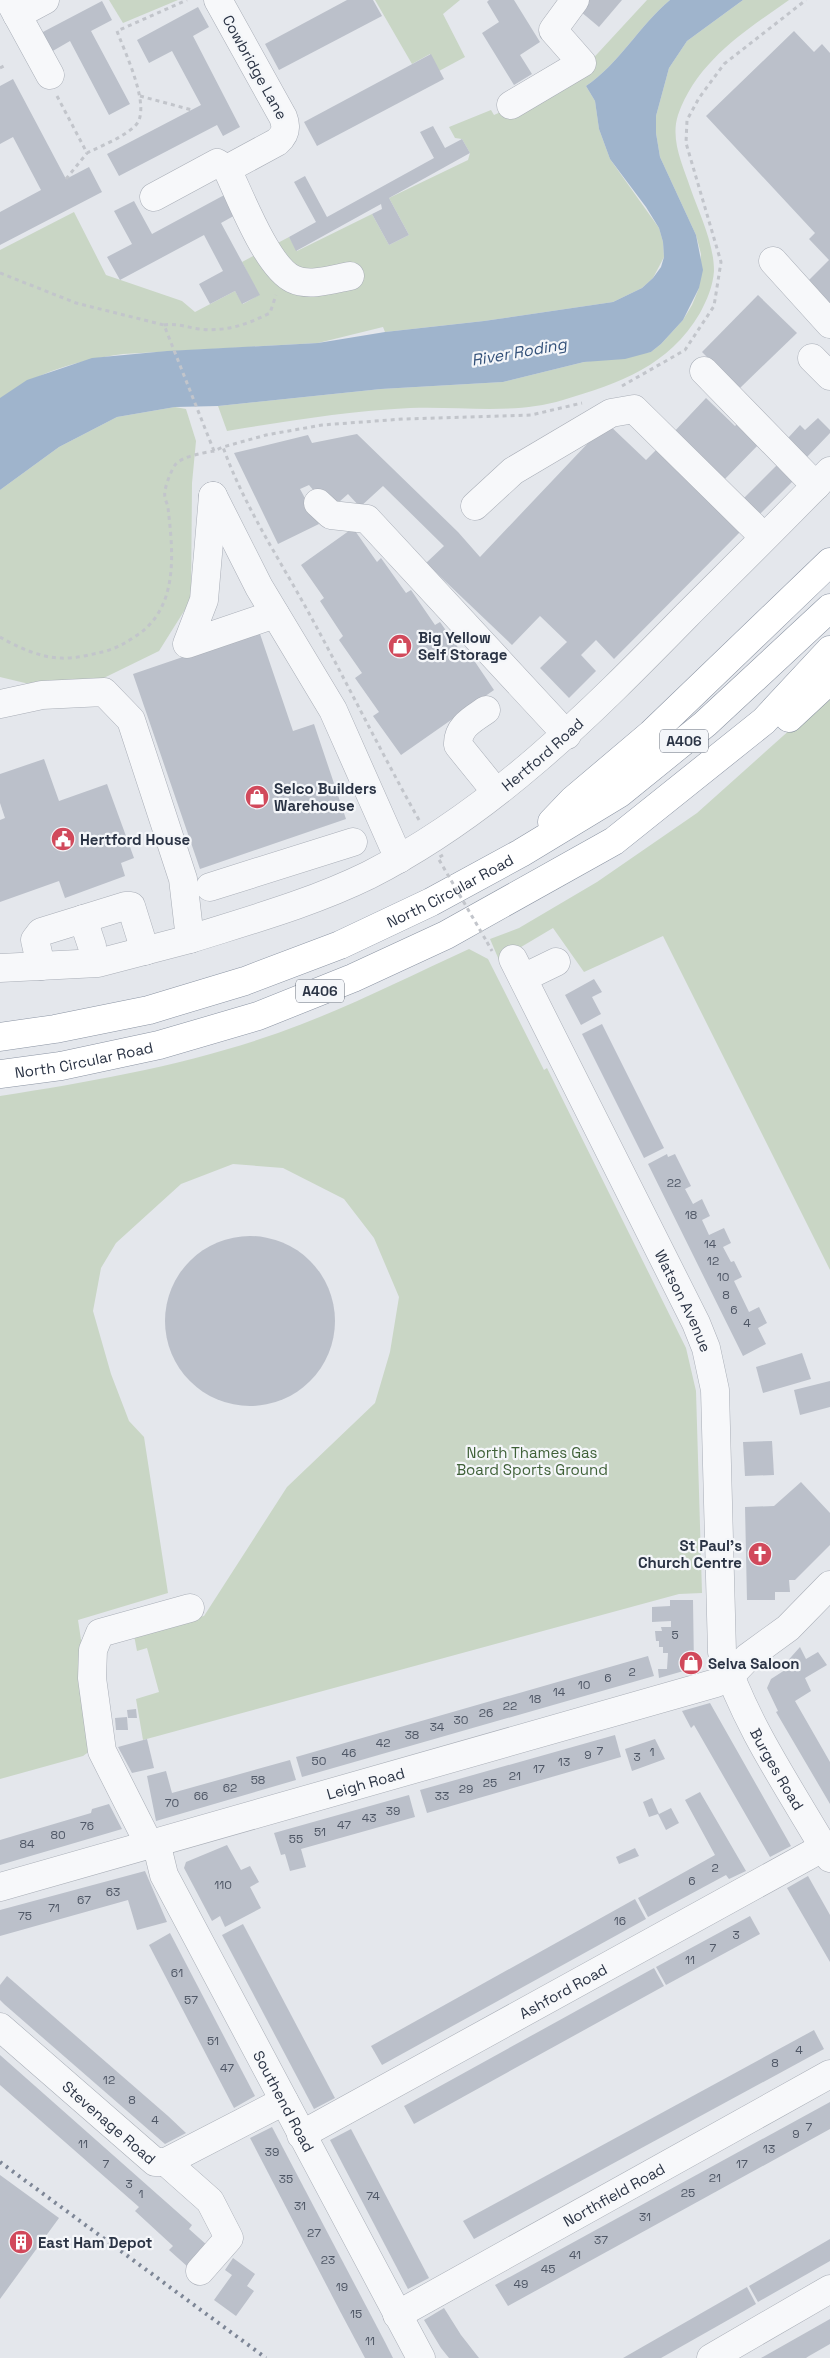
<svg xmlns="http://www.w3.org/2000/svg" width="830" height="2358" viewBox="0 0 830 2358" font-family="'Space Grotesk',sans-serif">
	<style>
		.green { fill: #c9d6c5 }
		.water { fill: #9fb4cc }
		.building { fill: #bbc0ca }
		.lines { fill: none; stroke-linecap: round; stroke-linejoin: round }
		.minor-casing { stroke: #a9aeb7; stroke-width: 29 }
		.highway-casing { stroke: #8b94a3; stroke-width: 29 }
		.path { stroke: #c2c5cb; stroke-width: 3; stroke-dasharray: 4 4; stroke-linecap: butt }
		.minor { stroke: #f7f8fa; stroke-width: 28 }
		.highway { stroke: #fff; stroke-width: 28 }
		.rail { stroke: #7d8696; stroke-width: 4; stroke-dasharray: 2.5 5; stroke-linecap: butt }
		.path-bridge { stroke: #c2c5cb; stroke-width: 3; stroke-dasharray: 4 4; stroke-linecap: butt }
		.labels { text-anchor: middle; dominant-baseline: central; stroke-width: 4.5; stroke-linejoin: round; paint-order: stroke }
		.number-label { font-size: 12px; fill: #4f5766 }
		.shield { fill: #f4f6f9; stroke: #676e7b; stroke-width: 1 }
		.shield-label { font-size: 14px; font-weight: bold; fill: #2b3445 }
		.street-label { font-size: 15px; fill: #2b3445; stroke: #f4f6f9 }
		.poi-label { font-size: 15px; font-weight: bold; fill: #2b3445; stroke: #f4f6f9; text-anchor: start }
		.park-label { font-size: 15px; fill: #3f6138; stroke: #f4f6f9 }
		.water-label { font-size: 16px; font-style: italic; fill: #34527a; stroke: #f4f6f9 }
	</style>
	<rect width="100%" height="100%" fill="#e4e7ec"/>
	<!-- green -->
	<g class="green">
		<polygon points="109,0 178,0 123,23"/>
		<polygon points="375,0 460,0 443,14 465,57 439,71 430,54 412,64"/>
		<path d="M647,0H670C639,26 619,64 586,86L595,101L599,129L610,159L659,228L663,242L664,257L653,278L642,288L613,302L484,321L385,332L383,327L318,343L123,354C75,361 40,371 0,399V250L74,212L106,275L182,301L195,312L235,291L243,304L259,295L242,262L289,237L297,251L372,214L389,245L409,235L389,198L468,160L470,153L462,139L455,138L449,127L491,110L494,115L574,79Z"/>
		<path d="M743,0H789C745,31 697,61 678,115C670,140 683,165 690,187C699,213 714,243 714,271C713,286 707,300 700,313C669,366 620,383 563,400C513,415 462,406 410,408C349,411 288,421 227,431L218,406L381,389L503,382L584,362L651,352L661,344L683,320L692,305L699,288L701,254L696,235L660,157L656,133V116L669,68L687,41Z"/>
		<polygon points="175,407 186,409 196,441 192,483 191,600 159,651 71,694 0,677 0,490 59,447 117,417"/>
		<polygon points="830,694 830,1270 663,936 584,972 553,928 499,960 490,939 519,928 597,882 697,813"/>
		<path d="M469,949L488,959L544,1070L547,1068L686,1348L696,1391L702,1593L679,1594L143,1740L136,1699L159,1692L147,1648L137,1651L133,1630L204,1616L287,1487L375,1403L390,1352L399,1297L374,1238L344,1199L283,1168L233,1164L181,1184L116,1243L101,1268L93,1311L111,1374L129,1421L144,1437L168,1593L78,1620L97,1746L83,1756L0,1779V1096C94,1081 187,1065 278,1033C343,1010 406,978 469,949Z"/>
	</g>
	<!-- water -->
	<path class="water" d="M670,0H743L687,41L669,68L656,116V133L660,157L696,235L703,270L699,288L683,320L661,344L651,352L625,359L584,362L503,382L381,389L218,406L175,407L117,417L59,447L0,490V398L27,380L92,358L167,351L318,343L385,332L484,321L613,302L642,288L653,278L661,267L664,257L663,242L659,228L646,207L610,159L599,129L595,101L586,86C619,64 639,26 670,0Z"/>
	<!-- building -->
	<g class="building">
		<polygon points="347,0 373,0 382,16 279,70 265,44"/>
		<polygon points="489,0 514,0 540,42 520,55 532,74 514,85 482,33 499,22 487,2"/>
		<polygon points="580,0 622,0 599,27 574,6"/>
		<polygon points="102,1 112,20 91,31 130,104 109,115 70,41 51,52 41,33"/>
		<polygon points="198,7 209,27 193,36 240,127 223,136 217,125 119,176 107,154 201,105 172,51 149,63 137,40"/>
		<polygon points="794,31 814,52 822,44 830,53 830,314 803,286 829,260 809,239 815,233 706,116"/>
		<polygon points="431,54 444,79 317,146 304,122"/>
		<polygon points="13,79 66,179 89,167 102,192 0,245 0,212 41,190 13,137 0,144 0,86"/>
		<polygon points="433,126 445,148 462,139 470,153 389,198 409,235 389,245 372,214 382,209 381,204 296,251 289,237 316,222 294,182 305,176 327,217 434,158 420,132"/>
		<polygon points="228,193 239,213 221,223 260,295 242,304 235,291 210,304 199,284 223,271 204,235 120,280 107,257 132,244 114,211 134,201 152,234"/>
		<polygon points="758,295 797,333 739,389 702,352"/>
		<polygon points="706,398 735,426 738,423 760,443 722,482 672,434"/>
		<polygon points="818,418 830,430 830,433 807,457 788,438 800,425 805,430"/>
		<polygon points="607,423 646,460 658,448 741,531 614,659 596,640 581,655 596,671 569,698 540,668 567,642 540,616 512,645 426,563 444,546 383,486 360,507 348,494 330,510 309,485 300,489 319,524 278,544 234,453 308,435 312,443 357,434 458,532 480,557"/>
		<polygon points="779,463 795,479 758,516 742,500"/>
		<polygon points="353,528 377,562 381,558 406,593 411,590 435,625 440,622 464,656 469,653 494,690 401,755 373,716 379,712 355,678 362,673 339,640 343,636 320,601 324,598 301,565"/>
		<polygon points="259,631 293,731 314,724 346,819 200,869 133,674"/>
		<polygon points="44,759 59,801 107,784 134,858 121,863 125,876 65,898 59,881 0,902 0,820 5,818 0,803 0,774"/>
		<polygon points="594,979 602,992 592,997 601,1014 581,1025 565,995"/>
		<polygon points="602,1024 664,1148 644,1158 582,1034"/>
		<polygon points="667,1154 668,1157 675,1154 691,1186 685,1189 693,1204 702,1199 710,1216 702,1220 709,1235 724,1228 731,1243 723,1247 731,1262 734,1261 742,1277 734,1281 749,1312 759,1307 767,1323 758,1328 766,1344 743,1356 648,1164"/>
		<circle cx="250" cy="1321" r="85"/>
		<polygon points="802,1353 811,1379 763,1393 756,1367"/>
		<polygon points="830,1381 830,1407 800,1415 794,1390"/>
		<polygon points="772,1441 774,1475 745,1476 743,1442"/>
		<polygon points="801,1482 830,1513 830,1545 795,1580 789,1580 790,1592 775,1592 775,1600 747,1600 745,1507 774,1506"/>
		<polygon points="670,1600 693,1600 694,1668 659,1678 658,1669 667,1669 668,1653 663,1653 663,1647 659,1647 659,1641 656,1641 655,1631 662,1631 661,1627 671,1627 671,1621 652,1622 652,1607 670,1606"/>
		<polygon points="800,1647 806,1659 818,1652 827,1665 805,1678 811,1691 795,1701 830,1762 830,1804 776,1712 778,1711 767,1688 771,1679 785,1670 783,1666"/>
		<polygon points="648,1656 654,1676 302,1777 296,1757"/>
		<polygon points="710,1703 791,1846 770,1857 694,1725 691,1728 682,1711"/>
		<polygon points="136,1709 137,1718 128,1718 127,1710"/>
		<polygon points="127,1717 128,1730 116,1730 115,1718"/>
		<polygon points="615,1735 621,1757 427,1813 420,1790"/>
		<polygon points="147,1739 154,1768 132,1773 118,1747"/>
		<polygon points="655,1739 665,1759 632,1771 625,1749"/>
		<polygon points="290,1760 296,1780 156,1821 147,1776 166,1771 172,1793"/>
		<polygon points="700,1792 746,1871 729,1879 726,1875 648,1917 638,1898 715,1855 685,1800"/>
		<polygon points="409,1795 415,1817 301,1849 306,1867 290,1871 285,1854 281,1855 274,1833"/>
		<polygon points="652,1798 659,1814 671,1808 679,1823 666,1830 658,1814 649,1817 643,1802"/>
		<polygon points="109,1804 122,1829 0,1865 0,1840 91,1813 92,1809"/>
		<polygon points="227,1845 241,1870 250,1866 259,1882 250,1887 261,1908 225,1927 220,1916 212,1921 184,1868 186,1862"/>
		<polygon points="635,1848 639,1856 619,1864 616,1857"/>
		<polygon points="145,1871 167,1922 137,1930 128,1900 0,1936 0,1910"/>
		<polygon points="808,1876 830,1915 830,1962 787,1888"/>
		<polygon points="635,1899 646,1919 382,2065 371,2046"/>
		<polygon points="750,1916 760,1934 666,1985 656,1967"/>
		<polygon points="243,1924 335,2098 314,2109 222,1935"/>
		<polygon points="170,1933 255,2096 234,2108 149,1945"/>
		<polygon points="654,1968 664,1986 414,2124 404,2106"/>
		<polygon points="7,1976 168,2116 186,2133 165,2144 4,2004 0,2000 0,1985"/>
		<polygon points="814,2030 824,2049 474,2239 463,2221"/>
		<polygon points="0,2055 192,2225 189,2229 208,2246 188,2267 169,2250 173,2246 135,2211 139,2207 0,2085"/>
		<polygon points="830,2102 830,2129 508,2306 495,2285"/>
		<polygon points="272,2127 385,2342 393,2358 365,2358 341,2313 250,2138"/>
		<polygon points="351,2129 429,2278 408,2289 330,2140"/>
		<polygon points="0,2175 59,2218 0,2299"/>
		<polygon points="830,2239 830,2261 758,2302 749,2286"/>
		<polygon points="233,2258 255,2274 247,2286 254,2291 236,2316 214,2300 232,2275 225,2270"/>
		<polygon points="747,2287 756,2304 744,2311 661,2358 623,2358"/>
		<polygon points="444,2308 461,2335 479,2358 449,2358 441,2348 424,2320"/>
		<polygon points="830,2319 830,2344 809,2356 806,2358 761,2358"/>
	</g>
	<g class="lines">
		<!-- minor casing -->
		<g class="minor-casing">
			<g id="minor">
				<polyline points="9,0 50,75"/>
				<polyline points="17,15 45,0"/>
				<polyline points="511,105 582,63 553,30 575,0"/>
				<path d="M227,169C240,196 267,267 293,279C309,287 334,279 350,276"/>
				<path d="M154,197L217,163L227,169L277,142C286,134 287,127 283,117L218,0"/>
				<polyline points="773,261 830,324"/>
				<polyline points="812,358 830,376"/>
				<polyline points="704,371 816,486"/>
				<polyline points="213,496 259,587 333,710 399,859"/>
				<polyline points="213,496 204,600 187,644 275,614"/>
				<polyline points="318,503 331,515 367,519 567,735"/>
				<polyline points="475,506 513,471 611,413 634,409 764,537"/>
				<polyline points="0,704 42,695 104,692 131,720 183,879 190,939 98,963 0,968"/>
				<path d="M486,710C473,719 457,727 458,745L496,792"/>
				<polyline points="210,887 353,842"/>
				<polyline points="83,919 92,946"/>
				<path id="s1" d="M190,939C250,920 312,903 369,875C493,812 591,713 687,615C735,567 783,520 830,471"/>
				<path id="s2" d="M513,959L696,1323L706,1348L715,1390L722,1652C745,1725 792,1792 830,1858"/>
				<polyline points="41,966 35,940 41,932 125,906 131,906 145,951"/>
				<polyline points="523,978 556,962"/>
				<path id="s3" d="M156,1842L164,1875L421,2358"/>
				<polyline points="149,1844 102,1751 92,1678 93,1650 100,1633 190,1608"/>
				<path id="s4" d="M0,1887L716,1683L730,1676L748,1657L788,1628L830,1585"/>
				<path id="s5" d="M0,2027L155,2162H166L284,2101"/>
				<path id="s6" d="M301,2135L824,1847"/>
				<polyline points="166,2162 210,2201 229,2238 200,2271"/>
				<path id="s7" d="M397,2315L830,2074"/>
				<polyline points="711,2358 830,2289"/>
			</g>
		</g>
		<!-- highway casing -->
		<g class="highway-casing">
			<g id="highway">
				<polyline points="789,718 830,680"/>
				<polyline points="552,822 573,800 651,734 830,562"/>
				<path id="s8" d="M0,1037L55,1029L149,1010L245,981L340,945L431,902L521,853L620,793L705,724L830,608"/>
				<path id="s9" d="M0,1074L61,1066L159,1045L258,1016L353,978L446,935L614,841L764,721L830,650"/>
			</g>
		</g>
		<!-- path -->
		<g class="path">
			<polyline points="0,68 6,65"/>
			<path d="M57,96L87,153C103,145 122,138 135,126C153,109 124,51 117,31L187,0"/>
			<polyline points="140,96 192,110"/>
			<polyline points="66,179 87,153"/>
			<polyline points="0,273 76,303 164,325 214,451 223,447"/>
			<path d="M164,325C176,323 186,327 199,329C225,332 246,325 270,313L276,295"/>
			<polyline points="622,386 685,350 714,306 721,262 686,143 687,120 699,98 724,64 806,0"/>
			<path d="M0,637C17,647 41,658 61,658C74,659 89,655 102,652C116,649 127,642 139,634C179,605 173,551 168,508C168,504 165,501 165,497C163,490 171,471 175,465C182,456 203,453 214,451"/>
			<path d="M419,820C381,752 347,683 310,615C280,560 244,506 223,447L266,435L322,425L403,419L531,415L582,403"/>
			<polyline points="487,942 492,951"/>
		</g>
		<!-- minor -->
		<use href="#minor" class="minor"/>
		<!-- highway -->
		<use href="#highway" class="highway"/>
		<!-- rail -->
		<polyline class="rail" points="0,2162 266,2358"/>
		<!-- path-bridge -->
		<polyline class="path-bridge" points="443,855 438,858 487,942"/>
	</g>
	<!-- icons -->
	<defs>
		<g id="shop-disc" transform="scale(1.25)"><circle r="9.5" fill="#d1495b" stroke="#f4f6f9"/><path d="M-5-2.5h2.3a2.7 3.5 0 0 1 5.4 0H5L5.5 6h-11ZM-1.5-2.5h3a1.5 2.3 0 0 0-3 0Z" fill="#fff"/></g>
		<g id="civic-disc" transform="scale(1.25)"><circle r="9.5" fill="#d1495b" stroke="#f4f6f9"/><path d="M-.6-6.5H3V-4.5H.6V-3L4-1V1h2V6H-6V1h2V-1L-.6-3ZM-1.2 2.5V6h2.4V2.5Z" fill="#fff"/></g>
		<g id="church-disc" transform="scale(1.25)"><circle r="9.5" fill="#d1495b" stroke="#f4f6f9"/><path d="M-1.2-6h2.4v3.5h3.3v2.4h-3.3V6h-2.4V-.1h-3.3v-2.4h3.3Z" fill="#fff"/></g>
		<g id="building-disc" transform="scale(1.25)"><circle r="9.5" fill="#d1495b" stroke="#f4f6f9"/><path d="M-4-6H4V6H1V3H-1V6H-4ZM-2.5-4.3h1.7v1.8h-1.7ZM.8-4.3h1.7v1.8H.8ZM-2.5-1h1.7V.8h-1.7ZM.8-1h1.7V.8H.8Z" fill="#fff"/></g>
	</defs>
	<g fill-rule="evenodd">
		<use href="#shop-disc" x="400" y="646"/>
		<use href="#shop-disc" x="257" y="797"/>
		<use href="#civic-disc" x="63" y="839"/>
		<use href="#church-disc" x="760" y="1554"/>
		<use href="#shop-disc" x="691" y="1663"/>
		<use href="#building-disc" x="21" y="2242"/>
	</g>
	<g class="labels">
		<!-- number labels -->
		<g class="number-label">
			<text x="674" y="1183">22</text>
			<text x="691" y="1215">18</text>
			<text x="710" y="1244">14</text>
			<text x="713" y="1261">12</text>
			<text x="723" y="1277">10</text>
			<text x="726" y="1295">8</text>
			<text x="734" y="1310">6</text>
			<text x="747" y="1323">4</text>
			<text x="675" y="1635">5</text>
			<text x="632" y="1672">2</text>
			<text x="608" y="1678">6</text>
			<text x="584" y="1685">10</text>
			<text x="559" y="1692">14</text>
			<text x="535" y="1699">18</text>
			<text x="510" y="1706">22</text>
			<text x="486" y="1713">26</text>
			<text x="461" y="1720">30</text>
			<text x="437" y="1727">34</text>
			<text x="412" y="1735">38</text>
			<text x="383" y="1743">42</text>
			<text x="600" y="1751">7</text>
			<text x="652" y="1752">1</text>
			<text x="349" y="1753">46</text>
			<text x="588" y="1755">9</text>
			<text x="637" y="1757">3</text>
			<text x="319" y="1761">50</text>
			<text x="564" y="1762">13</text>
			<text x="539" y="1769">17</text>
			<text x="515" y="1776">21</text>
			<text x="258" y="1780">58</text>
			<text x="490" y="1783">25</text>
			<text x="230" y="1788">62</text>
			<text x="466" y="1789">29</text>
			<text x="201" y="1796">66</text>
			<text x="442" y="1796">33</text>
			<text x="172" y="1803">70</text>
			<text x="393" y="1811">39</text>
			<text x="369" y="1818">43</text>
			<text x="344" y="1825">47</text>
			<text x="87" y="1826">76</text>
			<text x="320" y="1832">51</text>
			<text x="58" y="1835">80</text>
			<text x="296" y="1839">55</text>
			<text x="27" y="1844">84</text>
			<text x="715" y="1868">2</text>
			<text x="692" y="1881">6</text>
			<text x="223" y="1885">110</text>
			<text x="113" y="1892">63</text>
			<text x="84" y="1900">67</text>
			<text x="54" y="1908">71</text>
			<text x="25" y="1916">75</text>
			<text x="620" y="1921">16</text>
			<text x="736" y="1935">3</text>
			<text x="713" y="1948">7</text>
			<text x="690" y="1960">11</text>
			<text x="177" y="1973">61</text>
			<text x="191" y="2000">57</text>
			<text x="213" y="2041">51</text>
			<text x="799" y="2050">4</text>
			<text x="775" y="2063">8</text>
			<text x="227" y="2068">47</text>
			<text x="109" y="2080">12</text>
			<text x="132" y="2100">8</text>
			<text x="155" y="2120">4</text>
			<text x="809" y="2127">7</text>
			<text x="796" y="2134">9</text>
			<text x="83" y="2144">11</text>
			<text x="769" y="2149">13</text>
			<text x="272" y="2152">39</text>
			<text x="106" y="2164">7</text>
			<text x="742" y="2164">17</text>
			<text x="715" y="2178">21</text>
			<text x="286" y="2179">35</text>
			<text x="129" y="2184">3</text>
			<text x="688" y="2193">25</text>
			<text x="141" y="2194">1</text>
			<text x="373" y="2196">74</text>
			<text x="300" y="2206">31</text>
			<text x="645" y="2217">31</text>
			<text x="314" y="2233">27</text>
			<text x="601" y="2240">37</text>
			<text x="575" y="2255">41</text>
			<text x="328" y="2260">23</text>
			<text x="548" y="2269">45</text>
			<text x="521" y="2284">49</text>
			<text x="342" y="2287">19</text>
			<text x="356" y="2314">15</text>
			<text x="370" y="2341">11</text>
		</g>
		<!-- shield labels -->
		<g class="shield">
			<rect x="660" y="729.5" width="48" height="23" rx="4"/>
			<rect x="296" y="979.5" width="48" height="23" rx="4"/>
		</g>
		<g class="shield-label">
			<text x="684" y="741">A406</text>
			<text x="320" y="991">A406</text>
		</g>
		<!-- street labels -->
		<g class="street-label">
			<text transform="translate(255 67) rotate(61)">Cowbridge Lane</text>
			<text stroke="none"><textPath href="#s1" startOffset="402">Hertford Road</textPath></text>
			<text stroke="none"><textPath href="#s8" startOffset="476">North Circular Road</textPath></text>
			<text stroke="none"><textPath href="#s9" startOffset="85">North Circular Road</textPath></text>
			<text stroke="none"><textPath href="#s2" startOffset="382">Watson Avenue</textPath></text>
			<text stroke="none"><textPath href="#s2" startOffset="869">Burges Road</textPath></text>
			<text stroke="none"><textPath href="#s4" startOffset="380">Leigh Road</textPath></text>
			<text stroke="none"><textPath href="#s6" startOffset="299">Ashford Road</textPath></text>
			<text stroke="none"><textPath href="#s3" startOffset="290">Southend Road</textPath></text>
			<text stroke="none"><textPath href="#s5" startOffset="145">Stevenage Road</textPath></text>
			<text stroke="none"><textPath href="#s7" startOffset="248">Northfield Road</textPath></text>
		</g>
		<!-- poi labels -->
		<g class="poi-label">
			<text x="418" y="637">Big Yellow<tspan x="418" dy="17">Self Storage</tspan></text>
			<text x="274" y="788">Selco Builders<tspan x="274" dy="17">Warehouse</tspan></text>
			<text x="80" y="839">Hertford House</text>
			<text x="742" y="1545" text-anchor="end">St Paul's<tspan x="742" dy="17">Church Centre</tspan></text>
			<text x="708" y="1663">Selva Saloon</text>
			<text x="38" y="2242">East Ham Depot</text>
		</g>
		<!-- park labels -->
		<g class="park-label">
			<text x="532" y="1452">North Thames Gas<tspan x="532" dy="17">Board Sports Ground</tspan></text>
		</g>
		<!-- water labels -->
		<g class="water-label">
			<text transform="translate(519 352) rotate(-10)">River Roding</text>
		</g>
	</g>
</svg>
